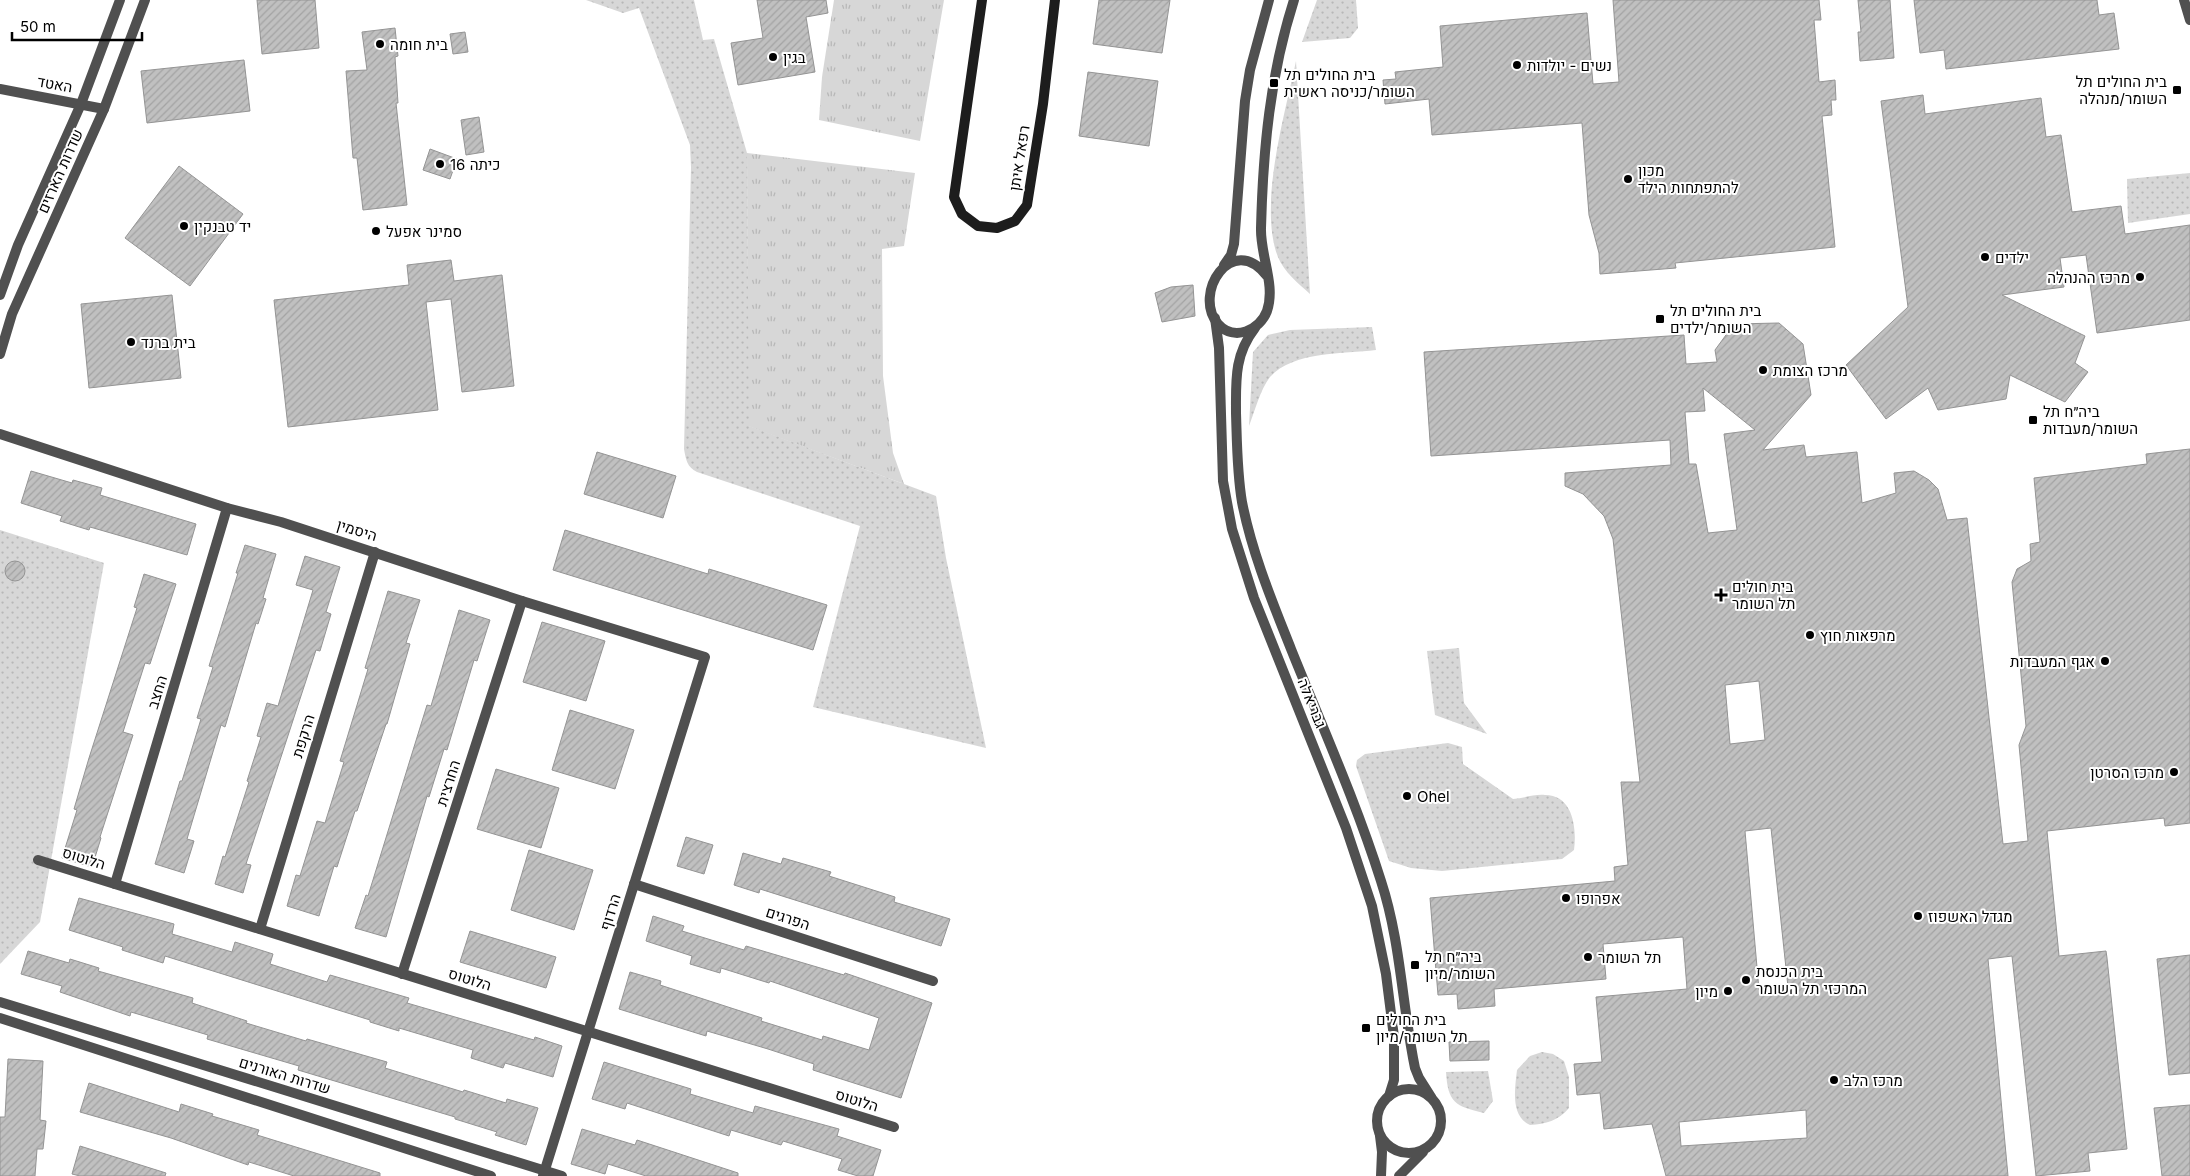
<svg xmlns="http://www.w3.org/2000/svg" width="2190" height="1176" viewBox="0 0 2190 1176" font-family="Inter,Heebo,sans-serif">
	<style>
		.grass { fill: url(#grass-tufts) }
		.park { fill: url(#park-dots) }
		.building { fill: url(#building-hatch); stroke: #949494; fill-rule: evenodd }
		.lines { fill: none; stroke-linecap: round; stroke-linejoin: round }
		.minor { stroke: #505050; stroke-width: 10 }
		.tertiary { stroke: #505050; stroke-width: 10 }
		.secondary { stroke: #1d1d1d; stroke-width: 10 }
		.poi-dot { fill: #000; stroke: #fff; stroke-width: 2 }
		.labels { text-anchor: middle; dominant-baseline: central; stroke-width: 4; stroke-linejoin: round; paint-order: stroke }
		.poi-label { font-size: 15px; fill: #000; stroke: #fff; text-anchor: start }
		.street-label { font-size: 15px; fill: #000; stroke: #fff }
	</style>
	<defs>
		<pattern id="grass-tufts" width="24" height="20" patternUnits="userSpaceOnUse" patternTransform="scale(1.25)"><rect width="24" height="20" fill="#d7d7d7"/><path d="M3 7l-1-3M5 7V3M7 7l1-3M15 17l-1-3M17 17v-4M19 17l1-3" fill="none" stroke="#b7b7b7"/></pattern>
		<pattern id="park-dots" width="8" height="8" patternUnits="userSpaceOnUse" patternTransform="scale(1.25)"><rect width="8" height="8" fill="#d7d7d7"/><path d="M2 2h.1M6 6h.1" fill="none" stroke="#b7b7b7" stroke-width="1.8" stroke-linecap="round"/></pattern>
		<pattern id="building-hatch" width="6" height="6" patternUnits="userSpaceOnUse" patternTransform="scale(1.25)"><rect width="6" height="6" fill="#c0c0c0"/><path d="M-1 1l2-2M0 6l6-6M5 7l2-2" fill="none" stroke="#a3a3a3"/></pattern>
	</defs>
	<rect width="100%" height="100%" fill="#fff"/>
	<!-- grass -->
	<g class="grass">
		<polygon points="834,0 944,0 920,141 819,120 822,77"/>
		<polygon points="747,153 915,173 904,246 882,249 883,376 893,453 904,484 748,426"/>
	</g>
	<!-- park -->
	<g class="park">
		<path d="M586,0H694L703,40L714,39L747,153L749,426L936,496L946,558L986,748L813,707L860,526L697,472C687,467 686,460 684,449L691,167L690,145L639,8L623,13Z"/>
		<polygon points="1317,0 1356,0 1358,28 1350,38 1302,42"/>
		<path d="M1296,61L1310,294C1298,283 1284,272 1278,257C1258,206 1285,114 1296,61Z"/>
		<polygon points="2190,173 2190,214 2128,223 2127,179"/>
		<path d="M1372,327L1376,350C1344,354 1293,351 1270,377C1260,390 1255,411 1249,426L1253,352L1268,335L1290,330Z"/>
		<polygon points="0,530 104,563 40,922 0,964"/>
		<polygon points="1459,648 1464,703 1487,734 1435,715 1427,651"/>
		<path d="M1448,743L1462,747L1463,764L1513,799C1524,798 1535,794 1545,795C1573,795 1577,828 1574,850L1562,859L1442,871L1411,868L1389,861L1356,766L1357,760L1365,754Z"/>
		<path d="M1542,1052L1553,1054L1564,1061L1569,1077V1108C1558,1121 1546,1124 1530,1125C1510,1116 1515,1088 1517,1070L1530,1056Z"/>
		<path d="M1488,1071L1493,1101L1484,1113C1455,1106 1448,1103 1446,1072Z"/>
	</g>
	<!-- building -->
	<g class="building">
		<polygon points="257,0 315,0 319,48 262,54"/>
		<polygon points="757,0 826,0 828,13 806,17 815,72 738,85 731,43 763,38"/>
		<polygon points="1099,0 1170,0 1162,53 1093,44"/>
		<polygon points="1613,0 1819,0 1821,20 1814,20 1819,82 1835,80 1836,100 1831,100 1832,115 1822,116 1835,247 1675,263 1676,268 1600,274 1599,253 1589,215 1582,123 1432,135 1429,99 1385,104 1383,80 1396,79 1395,72 1443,67 1440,26 1587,13 1593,84 1619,82"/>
		<polygon points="1858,0 1890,0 1894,58 1860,61 1858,32 1861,32"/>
		<polygon points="1914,0 2097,0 2099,15 2114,13 2119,49 1946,69 1944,50 1920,53"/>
		<polygon points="395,28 398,56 395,57 398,103 396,103 407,205 363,210 357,158 353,158 346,71 367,70 362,32"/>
		<polygon points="465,32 468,52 453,54 450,34"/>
		<polygon points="244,60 250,111 147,123 141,71"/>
		<polygon points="1088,72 1158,81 1149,146 1079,136"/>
		<polygon points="1923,95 1925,114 2041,98 2046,137 2061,135 2072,212 2121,206 2125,234 2190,225 2190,320 2097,333 2086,255 2060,258 2064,287 2002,295 2085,336 2075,363 2088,372 2065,402 2010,375 2006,399 1938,410 1928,388 1886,419 1846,365 1908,307 1881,101"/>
		<polygon points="479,117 484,152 466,155 461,120"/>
		<polygon points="430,149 457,159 450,179 423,170"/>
		<polygon points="179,166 243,214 190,286 125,238"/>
		<polygon points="451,260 454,281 502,275 514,386 462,392 451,299 426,302 438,410 288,427 274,300 409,285 407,265"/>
		<polygon points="1193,285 1195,316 1162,322 1155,293 1171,287"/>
		<polygon points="172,295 181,378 89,388 81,304"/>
		<path d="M1779,323L1803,344L1811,395L1763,450L1804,445L1806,457L1857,452L1862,503L1896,493L1894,473L1914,471L1929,480L1938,489L1947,520L1967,518L2003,844L2028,841L2019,745L2026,726L2012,582L2017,569L2031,561L2030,544L2040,542L2034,478L2147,464L2146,454L2190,449V823L2165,826L2164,818L2047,831L2059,956L2106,951L2107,958L2127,1149L2088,1153L2090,1171L2036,1176L2012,956L1988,959L2008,1176H1666L1652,1124L1604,1129L1600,1093L1577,1095L1574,1064L1602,1062L1596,997L1687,989L1683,937L1603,944L1606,979L1494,989L1495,1006L1458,1009L1457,994L1438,995L1430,898L1615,881L1614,867L1628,865L1621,782H1640L1613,539L1604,516L1583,494L1565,486V473L1671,465L1670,440L1431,456L1424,352L1684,335L1686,364L1717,362L1715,350L1734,324ZM1703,388L1755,430L1724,434L1737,530L1708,533L1696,464H1689L1685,412L1705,411ZM1759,681L1765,740L1730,744L1725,685ZM1771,828L1788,987L1759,990L1745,831ZM1806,1110L1807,1138L1681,1146L1679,1122Z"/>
		<polygon points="597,452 676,476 663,518 584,494"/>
		<polygon points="31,471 72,483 73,480 102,488 100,495 196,524 187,555 90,527 89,530 60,521 62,516 21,503"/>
		<polygon points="565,530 708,574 709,569 827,605 813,650 553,570"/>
		<polygon points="245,545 276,554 263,598 266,599 258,624 256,623 225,727 221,725 187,839 194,841 184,873 155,864 180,781 182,781 201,719 197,718 213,667 209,666 238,573 236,573"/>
		<polygon points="305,556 340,567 326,612 331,614 320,651 316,650 246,864 251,865 243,893 215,884 223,856 225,857 249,782 247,781 261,737 257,736 267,703 278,706 313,590 296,585"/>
		<circle cx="15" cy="571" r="10"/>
		<polygon points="144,574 176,584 150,664 145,663 123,732 133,735 100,837 101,838 92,867 62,858 77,810 74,809 89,758 137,608 134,607"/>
		<polygon points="388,591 420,600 406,643 410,644 387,724 386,724 357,811 355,811 337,867 334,866 319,916 287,906 296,875 300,876 317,821 325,823 344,762 340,761 368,669 365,668"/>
		<polygon points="459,610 490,620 477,661 474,660 447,750 444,749 429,797 427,796 386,937 355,928 366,895 368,896 427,705 431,706"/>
		<polygon points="542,622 605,641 586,701 523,682"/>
		<polygon points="570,710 634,730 615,789 552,770"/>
		<polygon points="496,769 559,788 541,848 477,829"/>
		<polygon points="686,837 713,845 704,874 677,866"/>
		<polygon points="529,850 593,870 574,930 511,910"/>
		<polygon points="743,853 781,864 783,858 831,872 829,876 895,897 894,902 950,919 941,946 760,889 759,893 734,885"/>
		<polygon points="79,898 174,924 172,934 232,952 235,942 273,954 270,964 327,982 330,975 409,998 407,1003 534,1040 535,1037 562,1046 553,1077 505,1063 503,1068 471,1058 473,1050 399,1028 399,1031 370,1022 370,1020 165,956 163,963 122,950 123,947 69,930"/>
		<polygon points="653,916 684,926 682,931 744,950 746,946 844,975 845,973 932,1003 901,1098 813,1070 814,1064 768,1049 707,1031 706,1036 619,1009 630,972 661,981 660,985 762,1018 761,1021 822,1040 823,1036 869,1050 879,1018 770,981 769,983 721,968 720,973 690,964 692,956 646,941"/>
		<polygon points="470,931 556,957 546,988 460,962"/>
		<polygon points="28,951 69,963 70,959 99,968 98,971 193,998 192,1003 247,1021 246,1023 306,1041 307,1039 387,1062 385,1068 463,1092 464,1090 506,1103 507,1099 538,1108 526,1145 495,1135 497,1132 455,1119 455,1117 298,1070 299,1066 207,1039 208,1035 131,1012 130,1016 60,992 62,986 21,974"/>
		<polygon points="2190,955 2190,1073 2169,1075 2157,959"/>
		<polygon points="1489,1041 1489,1060 1450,1061 1449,1042"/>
		<polygon points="8,1059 43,1061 40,1120 46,1121 43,1149 37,1149 35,1176 0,1176 0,1117 5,1117"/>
		<polygon points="604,1062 691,1089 690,1094 753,1113 755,1106 839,1129 837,1136 881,1150 873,1176 858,1176 838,1170 842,1159 783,1141 781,1145 731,1130 729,1136 627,1103 625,1109 592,1099"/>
		<polygon points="89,1083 179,1112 181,1104 213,1114 212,1116 259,1130 257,1135 380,1173 380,1176 294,1176 249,1162 248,1165 171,1138 80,1112"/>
		<polygon points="2190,1105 2190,1176 2162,1176 2154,1108"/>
		<polygon points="582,1129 635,1145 637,1140 738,1173 738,1176 646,1176 608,1164 605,1174 571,1164"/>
		<polygon points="80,1146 166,1173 165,1176 80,1176 72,1174"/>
	</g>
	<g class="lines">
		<!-- minor -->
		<g class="minor">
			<polyline points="2184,0 2190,20"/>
			<polyline points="0,89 104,109"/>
			<polyline points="0,434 227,508 281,522 522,601 705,657 543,1176"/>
			<polyline points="38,860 894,1127"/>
			<polyline points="115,884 227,508"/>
			<polyline points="634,884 933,981"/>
			<polyline points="260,929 375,552"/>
			<polyline points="402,974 522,601"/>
			<polyline points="0,1002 562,1176"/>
			<polyline points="0,1018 491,1176"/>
		</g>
		<!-- tertiary -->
		<g class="tertiary">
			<polyline points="1224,265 1231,255 1234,244 1245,101 1250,70 1269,0"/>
			<path d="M1267,276C1232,231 1192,294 1218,324C1234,342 1260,330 1267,311C1276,285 1260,255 1261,228C1263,150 1270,75 1294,0"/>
			<polyline points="0,295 18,245 81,104 120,0"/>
			<polyline points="1215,318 1219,348 1223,481 1232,529 1254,598 1346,828 1372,906 1386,974 1394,1037 1394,1080 1389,1096"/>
			<path d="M1255,328C1234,355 1236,381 1236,413C1237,443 1237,473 1242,502C1252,553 1272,601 1291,649C1322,726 1356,802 1381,881C1401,942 1402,1006 1415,1068L1419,1078L1431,1097"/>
			<polyline points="0,354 12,314 104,109 145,0"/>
			<circle cx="1409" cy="1121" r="32"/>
			<polyline points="1380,1136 1382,1152 1381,1176"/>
			<polyline points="1399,1176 1423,1152"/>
		</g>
		<!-- secondary -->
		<polyline class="secondary" points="982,0 954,197 962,214 978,226 997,228 1015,221 1027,205 1043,104 1055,0"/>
	</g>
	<!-- markers -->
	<g class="poi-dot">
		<circle cx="380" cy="44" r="5"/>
		<circle cx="773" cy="57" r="5"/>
		<circle cx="1517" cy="65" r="5"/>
		<rect x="1269" y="78" width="10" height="10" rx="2.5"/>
		<rect x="2172" y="85" width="10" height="10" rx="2.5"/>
		<circle cx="440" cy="164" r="5"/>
		<circle cx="1628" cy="179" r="5"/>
		<circle cx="184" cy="226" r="5"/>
		<circle cx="376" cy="231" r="5"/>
		<circle cx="1985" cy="257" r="5"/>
		<circle cx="2140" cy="277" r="5"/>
		<rect x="1655" y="314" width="10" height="10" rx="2.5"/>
		<circle cx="131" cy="342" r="5"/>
		<circle cx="1763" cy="370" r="5"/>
		<rect x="2028" y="415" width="10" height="10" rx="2.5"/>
		<path d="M1718.5 587.5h5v5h5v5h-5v5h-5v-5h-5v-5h5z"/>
		<circle cx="1810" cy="635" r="5"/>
		<circle cx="2105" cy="661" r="5"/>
		<circle cx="2174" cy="772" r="5"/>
		<circle cx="1407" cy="796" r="5"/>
		<circle cx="1566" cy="898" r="5"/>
		<circle cx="1918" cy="916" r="5"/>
		<circle cx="1588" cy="957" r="5"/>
		<rect x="1410" y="960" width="10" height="10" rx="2.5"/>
		<circle cx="1746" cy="980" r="5"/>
		<circle cx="1728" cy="991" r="5"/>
		<rect x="1361" y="1023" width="10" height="10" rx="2.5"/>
		<circle cx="1834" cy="1080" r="5"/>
	</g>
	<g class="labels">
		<!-- poi labels -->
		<g class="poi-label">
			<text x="390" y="44">בית חומה</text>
			<text x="783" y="57">בגין</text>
			<text x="1527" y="65">נשים - יולדות</text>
			<text x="1284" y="74">בית החולים תל<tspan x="1284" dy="17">השומר/כניסה ראשית</tspan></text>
			<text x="2167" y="81" text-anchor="end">בית החולים תל<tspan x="2167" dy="17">השומר/מנהלה</tspan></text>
			<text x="450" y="164">כיתה 16</text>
			<text x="1638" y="170">מכון<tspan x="1638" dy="17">להתפתחות הילד</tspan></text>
			<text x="194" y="226">יד טבנקין</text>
			<text x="386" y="231">סמינר אפעל</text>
			<text x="1995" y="257">ילדים</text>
			<text x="2130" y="277" text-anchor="end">מרכז ההנהלה</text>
			<text x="1670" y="310">בית החולים תל<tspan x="1670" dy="17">השומר/ילדים</tspan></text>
			<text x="141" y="342">בית ברנד</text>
			<text x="1773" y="370">מרכז הצומת</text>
			<text x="2043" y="411">ביה״ח תל<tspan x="2043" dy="17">השומר/מעבדות</tspan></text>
			<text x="1732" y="586">בית חולים<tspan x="1732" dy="17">תל השומר</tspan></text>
			<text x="1820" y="635">מרפאות חוץ</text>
			<text x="2095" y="661" text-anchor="end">אגף המעבדות</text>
			<text x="2164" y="772" text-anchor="end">מרכז הסרטן</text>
			<text x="1417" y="796">Ohel</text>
			<text x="1576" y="898">אפרופו</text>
			<text x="1928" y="916">מגדל האשפוז</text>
			<text x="1425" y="956">ביה״ח תל<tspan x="1425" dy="17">השומר/מיון</tspan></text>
			<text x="1598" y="957">תל השומר</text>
			<text x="1756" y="971">בית הכנסת<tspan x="1756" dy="17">המרכזי תל השומר</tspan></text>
			<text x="1718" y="991" text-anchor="end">מיון</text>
			<text x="1376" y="1019">בית החולים<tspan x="1376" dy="17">תל השומר/מיון</tspan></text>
			<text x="1844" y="1080">מרכז הלב</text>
		</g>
		<!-- street labels -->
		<g class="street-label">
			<text transform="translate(55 84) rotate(10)">האטד</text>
			<text transform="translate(1019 158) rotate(-81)">רפאל איתן</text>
			<text transform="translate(60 171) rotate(-66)">שדרות הארזים</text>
			<text transform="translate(357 530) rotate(17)">היסמין</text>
			<text transform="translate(157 692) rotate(-73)">החצב</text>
			<text transform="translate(1312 703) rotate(68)">גבריאלה</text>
			<text transform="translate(303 736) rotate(-73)">הרקפת</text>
			<text transform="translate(448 783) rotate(-72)">החרצית</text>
			<text transform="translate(84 858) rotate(17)">הלוטוס</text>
			<text transform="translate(610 912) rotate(-73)">הרדוף</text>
			<text transform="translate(788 918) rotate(18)">הפרגים</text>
			<text transform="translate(470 979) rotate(17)">הלוטוס</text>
			<text transform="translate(285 1075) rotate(17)">שדרות האורנים</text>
			<text transform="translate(857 1100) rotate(17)">הלוטוס</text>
		</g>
	</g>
	<!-- scale -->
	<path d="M12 32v8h130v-8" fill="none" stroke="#000000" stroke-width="2.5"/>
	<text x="20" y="32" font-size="15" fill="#000000" stroke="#ffffff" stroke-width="4" paint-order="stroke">50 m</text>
</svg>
